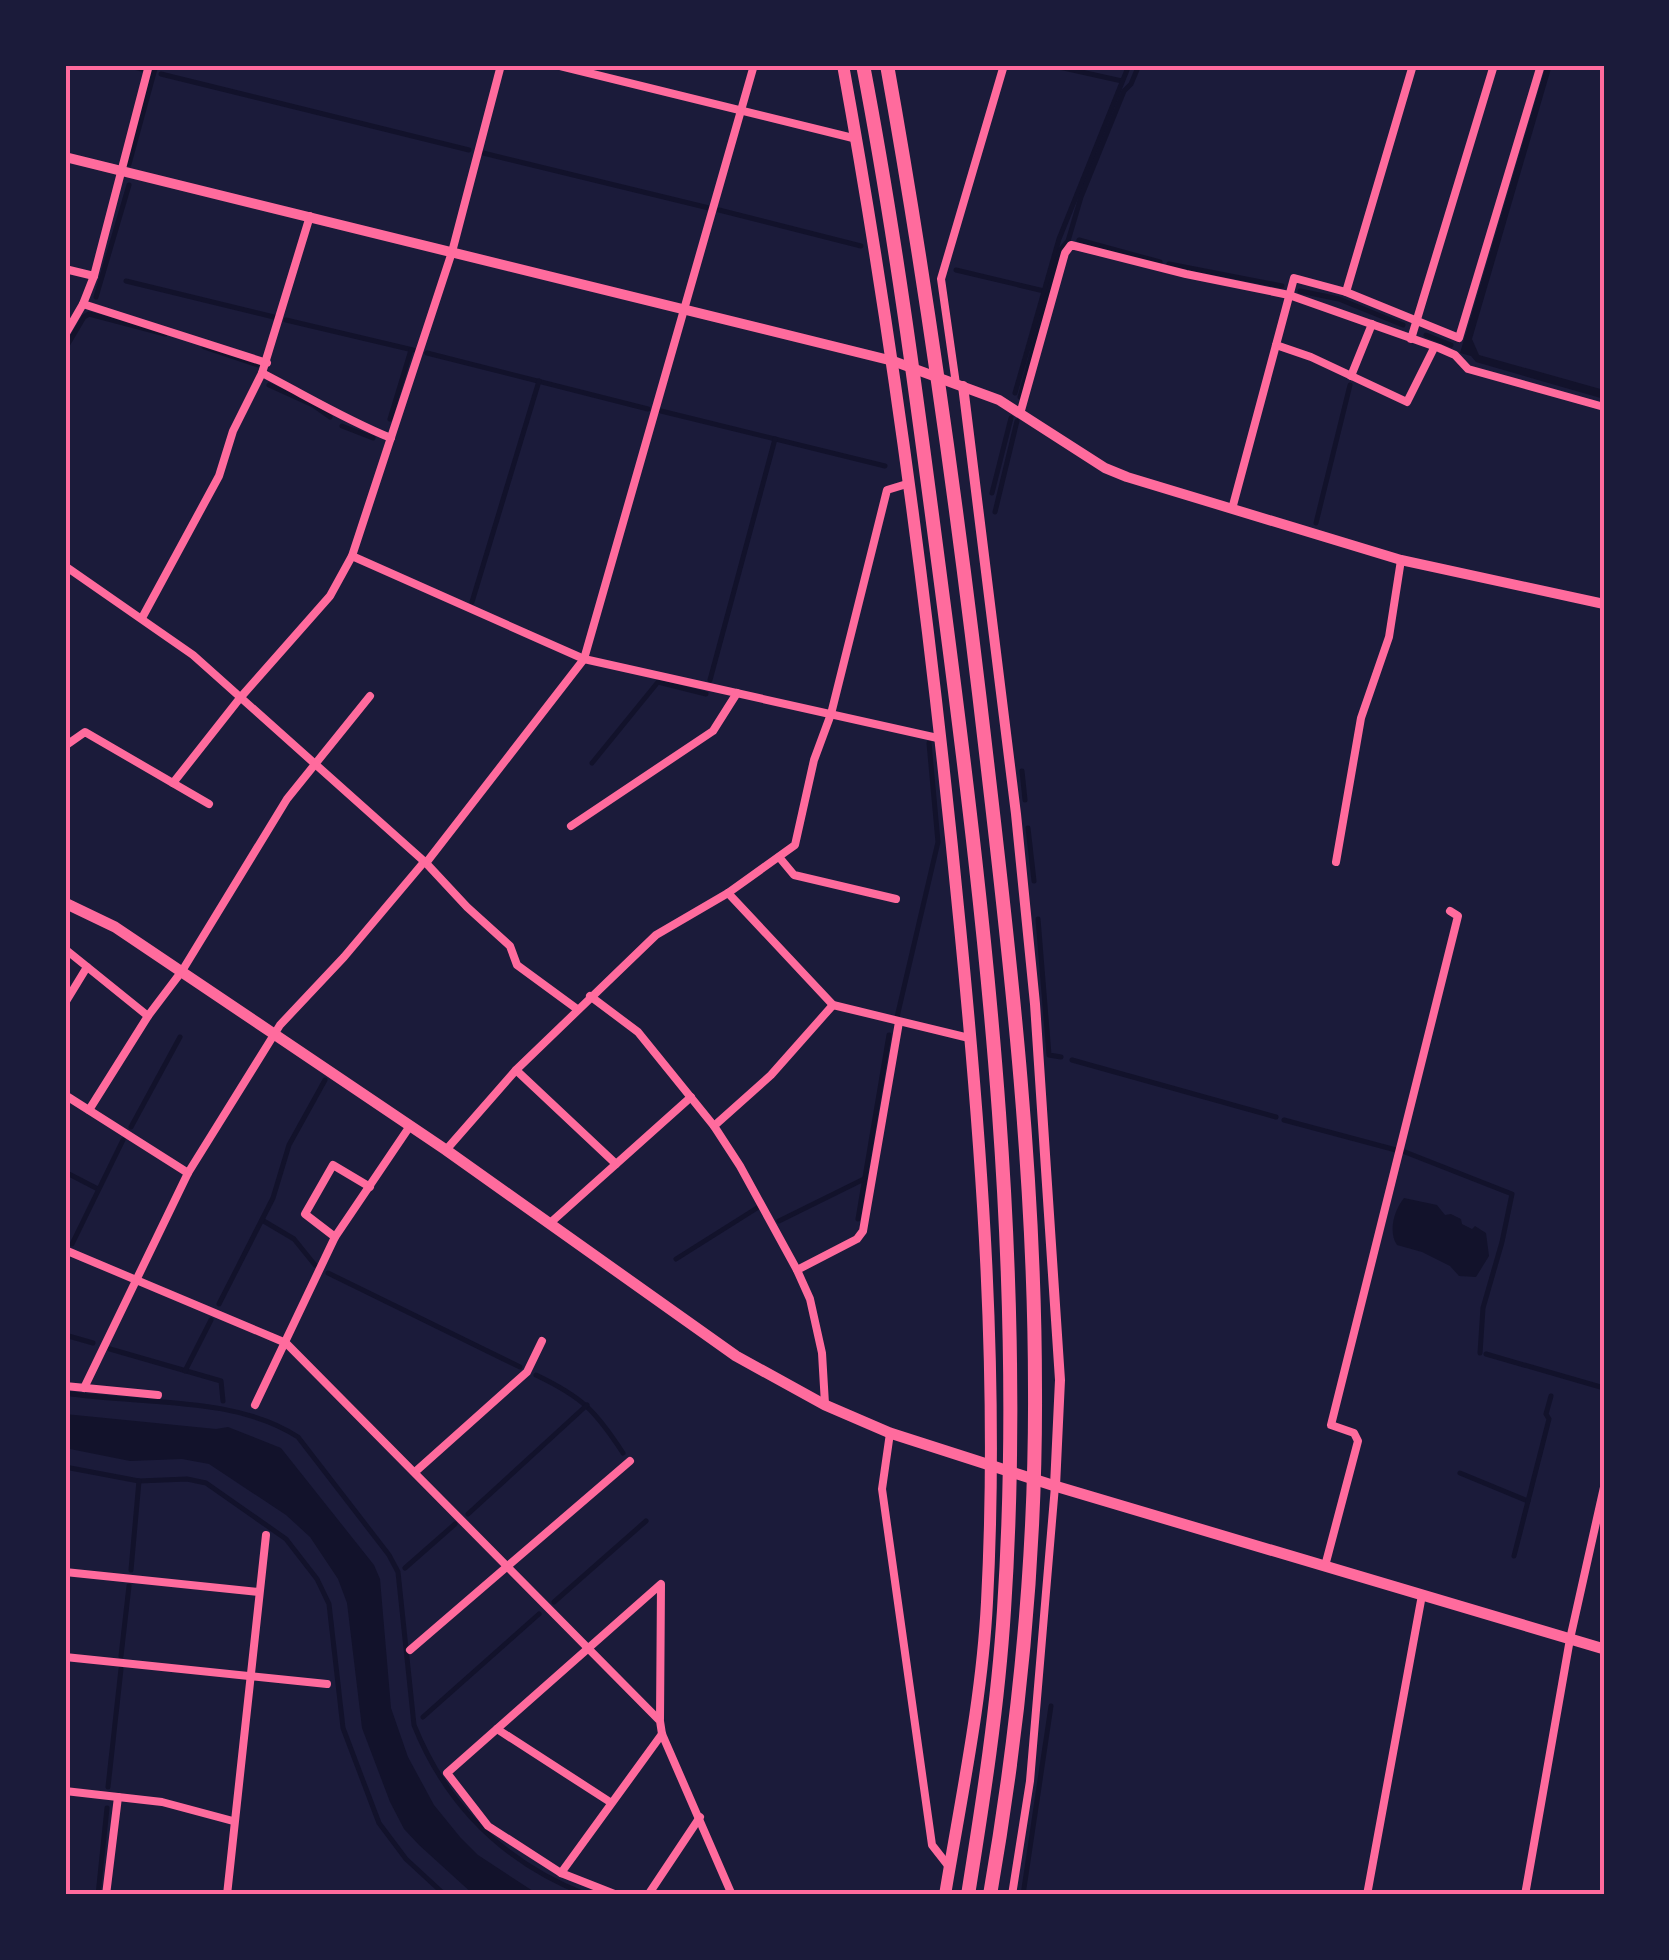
<svg xmlns="http://www.w3.org/2000/svg" width="1669" height="1960" viewBox="0 0 1669 1960" font-family="'Public Sans',sans-serif">
	<style>
		.water { fill: #12122b }
		.lines { fill: none; stroke-linecap: round; stroke-linejoin: round }
		.stream { stroke: #12122b; stroke-width: 5 }
		.minor { stroke: #ff6b9d; stroke-width: 8 }
		.tertiary { stroke: #ff6b9d; stroke-width: 10 }
		.secondary { stroke: #ff6b9d; stroke-width: 11 }
		.primary { stroke: #ff6b9d; stroke-width: 12 }
		.motorway { stroke: #ff6b9d; stroke-width: 14 }
		.neatline { fill: none; stroke: #ff6b9d; stroke-width: 4 }
	</style>
	<rect width="100%" height="100%" fill="#1b1b3a"/>
	<!-- water -->
	<g class="water">
		<polygon points="1546,65 1552,65 1472,339 1479,355 1604,390 1604,399 1476,362 1471,356 1460,353"/>
		<path d="M1404,1198L1437,1205L1445,1215L1451,1214L1461,1219L1462,1224L1472,1229L1475,1226L1486,1233L1489,1256L1476,1277L1459,1276L1450,1266L1422,1252L1397,1245C1388,1232 1394,1210 1404,1198Z"/>
		<polygon points="65,1414 216,1429 228,1427 281,1448 374,1565 380,1579 391,1708 408,1757 434,1805 460,1837 478,1855 539,1895 474,1895 419,1845 404,1829 390,1802 362,1728 347,1603 338,1579 310,1537 286,1515 209,1464 182,1459 130,1461 65,1448"/>
	</g>
	<g class="lines">
		<!-- stream -->
		<g class="stream">
			<polyline points="126,65 142,69"/>
			<polyline points="1050,65 1122,81"/>
			<polyline points="161,74 469,150"/>
			<polyline points="483,153 709,208"/>
			<polyline points="129,164 156,65"/>
			<polyline points="719,210 861,246"/>
			<polyline points="1079,240 1160,262"/>
			<polyline points="1169,264 1282,286"/>
			<polyline points="956,270 1044,291"/>
			<polyline points="126,281 278,318"/>
			<polyline points="1300,291 1339,299 1403,325"/>
			<polyline points="96,297 129,185"/>
			<polyline points="65,318 66,318"/>
			<polyline points="286,320 413,350"/>
			<polyline points="1426,335 1451,345"/>
			<polyline points="204,347 258,365"/>
			<polyline points="65,349 84,317 89,314 165,334"/>
			<polyline points="427,353 648,409"/>
			<polyline points="269,385 313,405 330,417"/>
			<polyline points="1015,393 1059,239 1129,65"/>
			<polyline points="1020,397 1060,250 1068,241 1081,197 1124,91 1131,84 1139,65"/>
			<polyline points="661,411 885,466"/>
			<polyline points="390,419 411,350"/>
			<polyline points="342,426 373,438"/>
			<polyline points="992,493 1011,418"/>
			<polyline points="995,512 1017,421"/>
			<polyline points="1316,523 1350,385"/>
			<polyline points="472,602 539,381"/>
			<polyline points="710,680 775,439"/>
			<polyline points="592,763 658,682 706,694"/>
			<polyline points="1022,771 1025,800"/>
			<polyline points="1028,828 1034,881"/>
			<polyline points="1038,919 1049,1055 1061,1057"/>
			<polyline points="897,1017 938,842 929,743"/>
			<polyline points="1072,1060 1276,1117"/>
			<polyline points="1284,1120 1396,1150"/>
			<polyline points="131,1127 180,1037"/>
			<polyline points="1405,1152 1512,1194 1502,1242 1483,1308 1480,1353"/>
			<polyline points="65,1172 98,1189"/>
			<polyline points="858,1219 889,1035"/>
			<polyline points="262,1220 294,1239 315,1265"/>
			<polyline points="779,1221 864,1179"/>
			<polyline points="72,1244 123,1140"/>
			<polyline points="676,1259 757,1208"/>
			<polyline points="65,1261 65,1260"/>
			<polyline points="328,1273 520,1367"/>
			<polyline points="219,1304 273,1198 289,1145 325,1080"/>
			<polyline points="65,1335 93,1343"/>
			<polyline points="110,1349 221,1381 223,1401"/>
			<polyline points="1486,1354 1604,1388"/>
			<polyline points="185,1371 211,1320"/>
			<path d="M536,1375C582,1397 595,1410 623,1453"/>
			<path d="M65,1393C139,1405 234,1395 298,1437L389,1555L398,1572L414,1725C447,1807 505,1863 587,1895"/>
			<polyline points="65,1467 139,1481 187,1479 206,1483 286,1539 317,1579 329,1604 343,1728 379,1823 406,1859 445,1895"/>
			<polyline points="1460,1473 1528,1501"/>
			<polyline points="468,1514 587,1405"/>
			<polyline points="1514,1556 1549,1419 1546,1414 1551,1396"/>
			<polyline points="405,1568 455,1524"/>
			<polyline points="131,1570 139,1481"/>
			<polyline points="554,1602 646,1521"/>
			<polyline points="121,1656 129,1586"/>
			<polyline points="423,1717 539,1614"/>
			<polyline points="108,1787 121,1669"/>
			<polyline points="98,1895 107,1808"/>
			<polyline points="1023,1895 1051,1706"/>
		</g>
		<!-- minor -->
		<g class="minor">
			<polyline points="556,65 857,139"/>
			<path d="M310,216L262,373C305,395 346,420 391,438"/>
			<polyline points="65,269 94,276"/>
			<polyline points="1346,292 1413,65"/>
			<polyline points="83,304 267,363"/>
			<polyline points="65,335 83,304 94,276 149,65"/>
			<polyline points="1411,339 1494,65"/>
			<polyline points="1276,345 1311,357 1407,402 1434,348"/>
			<polyline points="1351,376 1372,324"/>
			<polyline points="956,384 941,279 1004,65"/>
			<polyline points="1020,414 1065,253 1071,245 1186,274 1289,295 1439,348 1455,355 1468,369 1604,407"/>
			<polyline points="1232,509 1294,278 1346,292 1459,338 1541,65"/>
			<polyline points="352,556 584,659 942,739"/>
			<polyline points="65,566 193,655 426,863 467,907 510,946 517,965 577,1009"/>
			<polyline points="142,618 219,476 233,431 262,373"/>
			<polyline points="65,746 85,732 209,804"/>
			<polyline points="173,783 240,698 330,596 352,556 452,252 501,65"/>
			<polyline points="571,826 713,731 737,693"/>
			<polyline points="779,857 794,875 896,899"/>
			<polyline points="1336,862 1361,718 1389,637 1401,560"/>
			<polyline points="426,863 584,659 754,65"/>
			<polyline points="728,893 833,1005"/>
			<polyline points="65,949 148,1016"/>
			<polyline points="590,996 638,1032 714,1126 740,1166 797,1270 810,1299 822,1353 825,1404"/>
			<polyline points="65,1003 87,967"/>
			<polyline points="516,1070 616,1164"/>
			<polyline points="65,1095 188,1173"/>
			<polyline points="89,1110 148,1016 182,971 287,799 370,696"/>
			<polyline points="714,1126 771,1075 833,1005 969,1038"/>
			<polyline points="446,1150 516,1070 656,935 728,893 795,845 814,760 831,714 887,490 910,483"/>
			<polyline points="549,1224 691,1097"/>
			<polyline points="335,1237 305,1214 333,1165 370,1187"/>
			<polyline points="65,1250 286,1343 660,1721 662,1734 732,1895"/>
			<polyline points="797,1270 857,1239 863,1231 899,1022"/>
			<polyline points="65,1386 158,1395"/>
			<polyline points="84,1388 188,1173 280,1025 344,957 424,862"/>
			<polyline points="255,1405 335,1237 410,1126"/>
			<polyline points="890,1433 882,1489 932,1845 950,1868"/>
			<polyline points="415,1472 527,1372 542,1341"/>
			<polyline points="1325,1566 1358,1441 1354,1433 1331,1425 1458,916 1450,911"/>
			<polyline points="65,1572 259,1592"/>
			<polyline points="410,1650 630,1461"/>
			<polyline points="65,1657 327,1684"/>
			<polyline points="497,1729 610,1802"/>
			<polyline points="65,1791 162,1802 233,1821"/>
			<polyline points="561,1873 662,1734"/>
			<polyline points="106,1895 118,1797"/>
			<polyline points="227,1895 266,1535"/>
			<polyline points="617,1895 561,1873 488,1826 447,1773 661,1584 660,1719"/>
			<polyline points="648,1895 700,1817"/>
			<polyline points="1012,1895 1030,1781 1055,1486"/>
			<polyline points="1367,1895 1422,1595"/>
			<polyline points="1525,1895 1570,1639 1604,1487"/>
		</g>
		<!-- tertiary -->
		<g class="tertiary">
			<polyline points="65,157 893,361 999,400 1105,468 1127,477 1401,560 1604,604"/>
			<polyline points="963,386 1016,814 1035,1004 1060,1380 1055,1486"/>
		</g>
		<!-- secondary -->
		<polyline class="secondary" points="65,903 115,927 274,1034 446,1150 736,1356 825,1405 890,1433 1055,1486 1604,1649"/>
		<!-- primary -->
		<path class="primary" d="M843,65C895,351 932,638 960,927C982,1151 999,1377 987,1602C982,1700 961,1798 945,1895"/>
		<!-- motorway -->
		<g class="motorway">
			<path d="M863,65C898,247 921,431 945,614C988,943 1026,1279 1004,1610C998,1706 983,1801 968,1895"/>
			<path d="M887,65C929,299 961,534 988,770C1012,975 1035,1182 1035,1389C1036,1558 1019,1728 990,1895"/>
		</g>
	</g>
	<!-- border -->
	<rect width="1669" height="1960" fill="none" stroke="#1b1b3a" stroke-width="135"/>
	<rect x="68" y="68" width="1534" height="1824" class="neatline"/>
</svg>
